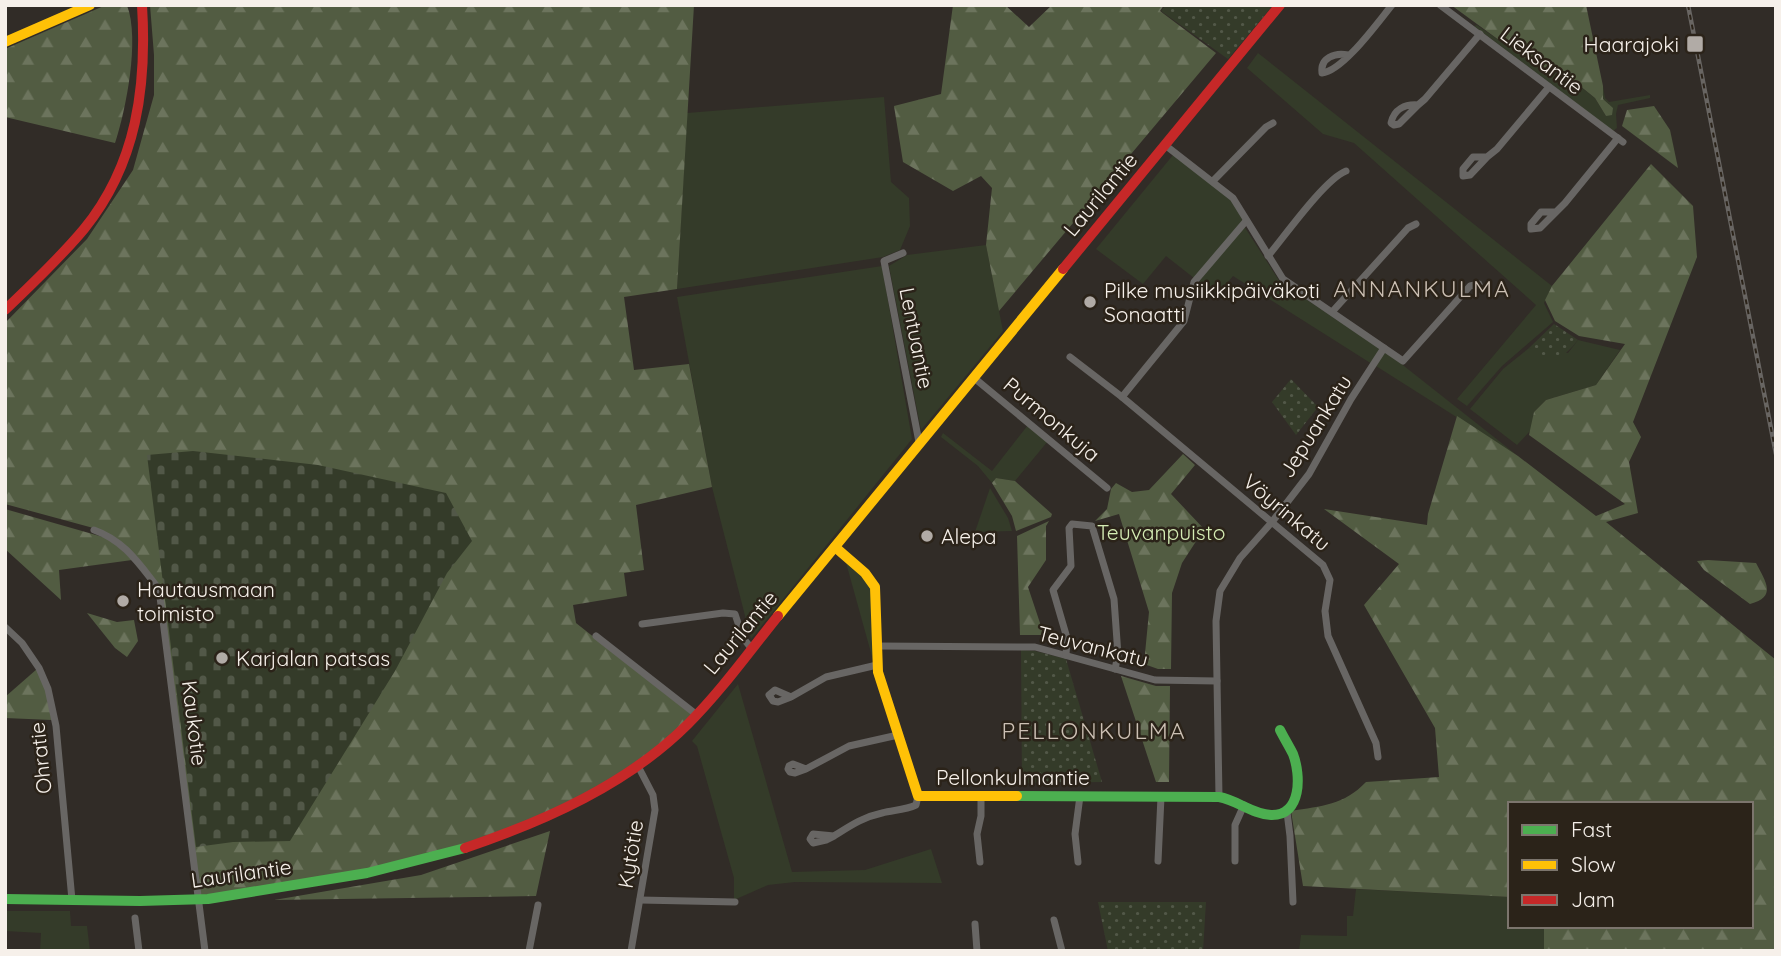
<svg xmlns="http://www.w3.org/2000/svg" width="1781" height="956" viewBox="0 0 1781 956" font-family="Quicksand,sans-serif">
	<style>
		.grass { fill: #343b29 }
		.forest { fill: url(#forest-firs) }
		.cemetery { fill: url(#cemetery-stones) }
		.park { fill: url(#park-dots) }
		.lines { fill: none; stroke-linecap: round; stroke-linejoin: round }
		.street { stroke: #686664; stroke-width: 7 }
		.fast { stroke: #4caf50; stroke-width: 10 }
		.slow { stroke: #ffc107; stroke-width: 10 }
		.jam { stroke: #c62828; stroke-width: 10 }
		.rail-casing { stroke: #686562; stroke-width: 4.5 }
		.rail { stroke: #2b2319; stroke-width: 2; stroke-dasharray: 5; stroke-linecap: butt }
		.poi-dot { fill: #b1aba6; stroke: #2b2319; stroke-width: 2.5 }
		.labels { text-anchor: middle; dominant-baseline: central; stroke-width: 5; stroke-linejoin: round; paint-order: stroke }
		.poi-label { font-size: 21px; fill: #f6f0ea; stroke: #2b2319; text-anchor: start }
		.street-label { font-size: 21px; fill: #f6f0ea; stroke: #2b2319 }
		.park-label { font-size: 21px; fill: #d4ecb4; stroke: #2b2319 }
		.neighbourhood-label { font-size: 23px; letter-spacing: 2px; fill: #ccc0b4; stroke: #2b2319 }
	</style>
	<defs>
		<pattern id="forest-firs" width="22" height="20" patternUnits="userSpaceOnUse" patternTransform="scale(1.75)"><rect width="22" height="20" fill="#525c42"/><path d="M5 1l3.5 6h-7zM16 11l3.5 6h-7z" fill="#6c745d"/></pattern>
		<pattern id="cemetery-stones" width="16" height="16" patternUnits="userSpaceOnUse" patternTransform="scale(1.75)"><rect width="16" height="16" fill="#343b29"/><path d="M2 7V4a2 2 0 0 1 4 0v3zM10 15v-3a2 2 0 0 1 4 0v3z" fill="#525848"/></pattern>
		<pattern id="park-dots" width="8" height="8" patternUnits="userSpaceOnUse" patternTransform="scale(1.75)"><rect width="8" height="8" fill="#343b29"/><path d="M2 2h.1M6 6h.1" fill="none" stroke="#525848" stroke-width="1.8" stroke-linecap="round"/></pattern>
	</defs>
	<rect width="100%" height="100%" fill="#312c27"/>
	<!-- grass -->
	<g class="grass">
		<polygon points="1477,25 1503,43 1512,44 1523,56 1554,73 1563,73 1595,98 1606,116 1609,104 1603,99 1603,86 1605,98 1609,102 1650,95 1650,98 1618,105 1616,114 1617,128 1613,131 1474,26"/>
		<polygon points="1258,53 1552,286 1544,303 1553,322 1502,366 1467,406 1457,399 1536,305 1354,143 1323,134 1247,68"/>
		<polygon points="884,97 891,182 909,198 910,226 900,250 883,257 677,289 687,113"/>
		<polygon points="1173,155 1232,200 1243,221 1194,278 1166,256 1143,284 1096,249"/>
		<polygon points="1244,226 1280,282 1381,349 1372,364 1233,276 1218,294 1199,281"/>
		<polygon points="986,245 1003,331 921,430 889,266 907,255"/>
		<polygon points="882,266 912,439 751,639 712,487 677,297"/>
		<polygon points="1578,340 1620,350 1596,385 1546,400 1534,412 1532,429 1517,445 1470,409 1503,369 1529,348 1568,353"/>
		<polygon points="1385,351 1518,456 1376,366"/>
		<polygon points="1028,425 1048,441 1015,481 996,478 992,483 978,466 941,437 943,433 992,471"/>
		<polygon points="990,488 1008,518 1012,531 975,532"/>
		<polygon points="845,559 863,575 871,588 873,660"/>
		<polygon points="738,684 792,872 865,870 931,849 942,883 795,882 768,885 734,900 734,878 697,746 692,741"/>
		<polygon points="1356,889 1510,897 1510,926 1544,926 1545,951 1299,951 1301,935 1347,936 1347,916 1353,916"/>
		<polygon points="5,911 70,911 71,926 87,926 90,951 40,951 41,933 5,931"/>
	</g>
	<!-- forest -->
	<g class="forest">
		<path d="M106,5H127C140,40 126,109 115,143L5,117V49Z"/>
		<polygon points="150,5 694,5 677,289 624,297 634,370 689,364 712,487 636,505 644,570 624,573 627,596 573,605 576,623 691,714 697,715 638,766 577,804 446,856 199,900 159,589 135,559 97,529 5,504 5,323 87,239 133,170 154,95 154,55"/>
		<polygon points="953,5 1005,5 1029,27 1052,5 1164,5 1160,11 1216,53 999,311 986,245 992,188 981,176 953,191 903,162 894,106 941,94"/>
		<polygon points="1451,5 1586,5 1603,86 1603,99 1613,108 1612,115 1606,116 1595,98 1564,73 1541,70 1523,56 1513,44 1503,43"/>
		<polygon points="1654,106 1670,130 1678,168 1622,126 1627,110"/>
		<path d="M1651,164L1693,206L1697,257L1633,422L1641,437L1629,462L1638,513L1606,522L1776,660V951H1544V926H1751V804H1510V897L1303,886L1291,811C1322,806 1344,805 1366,782L1439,777L1435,728L1364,605L1399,564L1324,509L1427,525L1428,514L1457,416L1518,456L1596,516L1625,504L1529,435L1534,412L1546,400L1596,385L1625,344L1579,336L1555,321L1545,300L1552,286Z"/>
		<polygon points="1183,454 1195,465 1171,494 1204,529 1182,563 1172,593 1171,669 1158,669 1144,664 1149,612 1119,514 1095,521 1107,509 1111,489 1116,483 1132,492 1149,490"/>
		<polygon points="996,478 1015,481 1052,514 1051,517 1016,531 1012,516 992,483"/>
		<polygon points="5,509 110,539 132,560 59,570 61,600 5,549"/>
		<polygon points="1049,521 1046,526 1046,560 1028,587 1044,635 1020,635 1017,536"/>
		<path d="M1708,560L1756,563C1766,582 1777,597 1750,604L1704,570L1697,561Z"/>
		<polygon points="87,613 117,622 134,620 138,641 127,657 115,648"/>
		<polygon points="37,669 46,689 52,720 5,718 5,697"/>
		<polygon points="1121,676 1156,686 1170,686 1169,782 1156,782"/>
		<polygon points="550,831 536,896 274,900 421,875"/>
	</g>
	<!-- cemetery -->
	<polygon class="cemetery" points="193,451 318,465 446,493 472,541 447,573 395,671 290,841 233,842 196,847 147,455"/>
	<!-- park -->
	<g class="park">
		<polygon points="1166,5 1273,5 1228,59 1161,11"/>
		<path d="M1554,324L1578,340C1569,351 1559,363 1543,357C1537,354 1536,350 1529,348Z"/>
		<polygon points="1291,379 1318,407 1296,435 1272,402"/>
		<polygon points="1021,650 1035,651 1066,659 1102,782 1022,783"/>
		<polygon points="1098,902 1206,902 1203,951 1108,951"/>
	</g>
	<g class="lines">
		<!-- street -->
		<g class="street">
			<polyline points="1440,5 1623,142"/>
			<path d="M1348,55C1335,52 1320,58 1322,73C1343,71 1378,22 1392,5"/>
			<path d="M1418,105L1399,124L1394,125L1391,123C1394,109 1405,104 1418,105L1425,99L1480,34"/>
			<polyline points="1165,145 1233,198 1283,279 1403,361 1470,286 1479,284"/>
			<polyline points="1487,157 1470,175 1463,176 1463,169 1473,157 1487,157 1497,149 1549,87"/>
			<polyline points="1213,181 1266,127 1273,123"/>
			<polyline points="1556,212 1540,228 1531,229 1531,224 1541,212 1556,212 1565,203 1618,138"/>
			<polyline points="903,253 884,261 919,442"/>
			<path d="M1268,256C1284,237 1325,179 1346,171"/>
			<polyline points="1332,312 1408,228 1416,224"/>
			<polyline points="1070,357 1122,397 1323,565 1330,580 1325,611 1328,636 1376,743 1378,757"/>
			<polyline points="973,377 1107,488"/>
			<polyline points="1122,397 1184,321 1194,282 1246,221"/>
			<path d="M94,530C125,541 139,564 159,589L205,951"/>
			<polyline points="642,624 723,613 735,614 743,638 752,649"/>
			<polyline points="5,627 22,643 39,668 48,689 56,726 72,900"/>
			<polyline points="596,636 697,715"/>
			<polyline points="877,646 1035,647 1155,680 1217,681"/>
			<polyline points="1066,655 1067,638 1053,590 1071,566 1069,528 1072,524 1092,526 1114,599 1118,655 1115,669"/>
			<polyline points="791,697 778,702 773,701 769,695 775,690 791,697 826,677 877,665"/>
			<polyline points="806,769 795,773 790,772 788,769 789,766 793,764 806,769 849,746 898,735"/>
			<polyline points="1219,797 1216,621 1220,591 1240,558 1272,522 1309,474 1351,399 1384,348"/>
			<polyline points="1287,812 1290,836 1293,902"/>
			<path d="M834,836L826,840L813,843L810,839L813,834L834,836C850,826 863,817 882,813C894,810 905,810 916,805L918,796"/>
			<polyline points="1158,861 1161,797"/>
			<polyline points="1235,861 1235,825 1244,805"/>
			<polyline points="980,862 977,834 981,816 981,796"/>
			<polyline points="1078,862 1075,834 1080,796"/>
			<polyline points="640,900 735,902"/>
			<polyline points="135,918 139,951"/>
			<polyline points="1054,920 1062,951"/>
			<polyline points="975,924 977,951"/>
			<polyline points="529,951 538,905"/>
			<polyline points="631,951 655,810 653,795 638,766"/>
		</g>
		<!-- fast -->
		<g class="fast">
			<path d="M1017,796L1219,797C1237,800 1252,814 1271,815C1302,816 1301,775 1293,754C1289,746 1284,738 1280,730"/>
			<polyline points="5,899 140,901 208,899 367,873 465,848"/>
		</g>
		<!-- slow -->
		<g class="slow">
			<polyline points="5,42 90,5"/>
			<polyline points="835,547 865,573 875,587 878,672 918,796 1017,796"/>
			<polyline points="778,616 1063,269"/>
		</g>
		<!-- jam -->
		<g class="jam">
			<polyline points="1063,269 1280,5"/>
			<path d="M5,310C32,284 60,258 84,229C137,164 147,86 142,5"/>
			<path d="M465,848C545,821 628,784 688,724C721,691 749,652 778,616"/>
		</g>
		<!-- rail casing -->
		<g class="rail-casing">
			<polyline id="rail" points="1688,5 1776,454"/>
		</g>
		<!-- rail -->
		<use href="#rail" class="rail"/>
	</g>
	<!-- markers -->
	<g class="poi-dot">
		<rect x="1686" y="35" width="18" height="18" rx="3.5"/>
		<circle cx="1090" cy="302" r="7"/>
		<circle cx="927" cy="536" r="7"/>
		<circle cx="123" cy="601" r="7"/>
		<circle cx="222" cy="658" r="7"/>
	</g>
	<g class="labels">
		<!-- poi labels -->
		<g class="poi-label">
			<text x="1679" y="44" text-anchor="end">Haarajoki</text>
			<text x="1104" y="290">Pilke musiikkipäiväkoti<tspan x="1104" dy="24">Sonaatti</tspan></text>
			<text x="941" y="536">Alepa</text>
			<text x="137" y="589">Hautausmaan<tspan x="137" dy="24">toimisto</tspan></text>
			<text x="236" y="658">Karjalan patsas</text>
		</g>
		<!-- street labels -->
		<g class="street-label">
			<text transform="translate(1542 60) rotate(37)">Lieksantie</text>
			<text transform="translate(1100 194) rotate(-50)">Laurilantie</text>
			<text transform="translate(917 338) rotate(79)">Lentuantie</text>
			<text transform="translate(1052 419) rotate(40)">Purmonkuja</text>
			<text transform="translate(1315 426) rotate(-58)">Jepuankatu</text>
			<text transform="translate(1287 512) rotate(40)">Vöyrinkatu</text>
			<text transform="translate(740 632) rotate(-50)">Laurilantie</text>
			<text transform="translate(1093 646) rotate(14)">Teuvankatu</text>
			<text transform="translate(195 723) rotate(83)">Kaukotie</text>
			<text transform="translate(40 758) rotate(-96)">Ohratie</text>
			<text x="1013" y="777">Pellonkulmantie</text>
			<text transform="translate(630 854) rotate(-81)">Kytötie</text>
			<text transform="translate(241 873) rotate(-8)">Laurilantie</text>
		</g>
		<!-- park labels -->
		<g class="park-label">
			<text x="1161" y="532">Teuvanpuisto</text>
		</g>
		<!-- neighbourhood labels -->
		<g class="neighbourhood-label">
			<text x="1422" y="288">ANNANKULMA</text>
			<text x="1094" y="730">PELLONKULMA</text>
		</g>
	</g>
	<!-- border -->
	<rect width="1781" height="956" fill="none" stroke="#f6f0ea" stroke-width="14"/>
	<!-- legend -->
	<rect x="1508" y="802" width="245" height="126" fill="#2b2319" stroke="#7c756d" stroke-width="2"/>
	<rect x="1522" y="825" width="35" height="10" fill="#4caf50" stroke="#7c756d" stroke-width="2"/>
	<text x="1571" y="837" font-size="21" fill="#f6f0ea">Fast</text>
	<rect x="1522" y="860" width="35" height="10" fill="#ffc107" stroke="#7c756d" stroke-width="2"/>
	<text x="1571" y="872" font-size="21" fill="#f6f0ea">Slow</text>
	<rect x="1522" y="895" width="35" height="10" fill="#c62828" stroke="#7c756d" stroke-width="2"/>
	<text x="1571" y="907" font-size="21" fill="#f6f0ea">Jam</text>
</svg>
